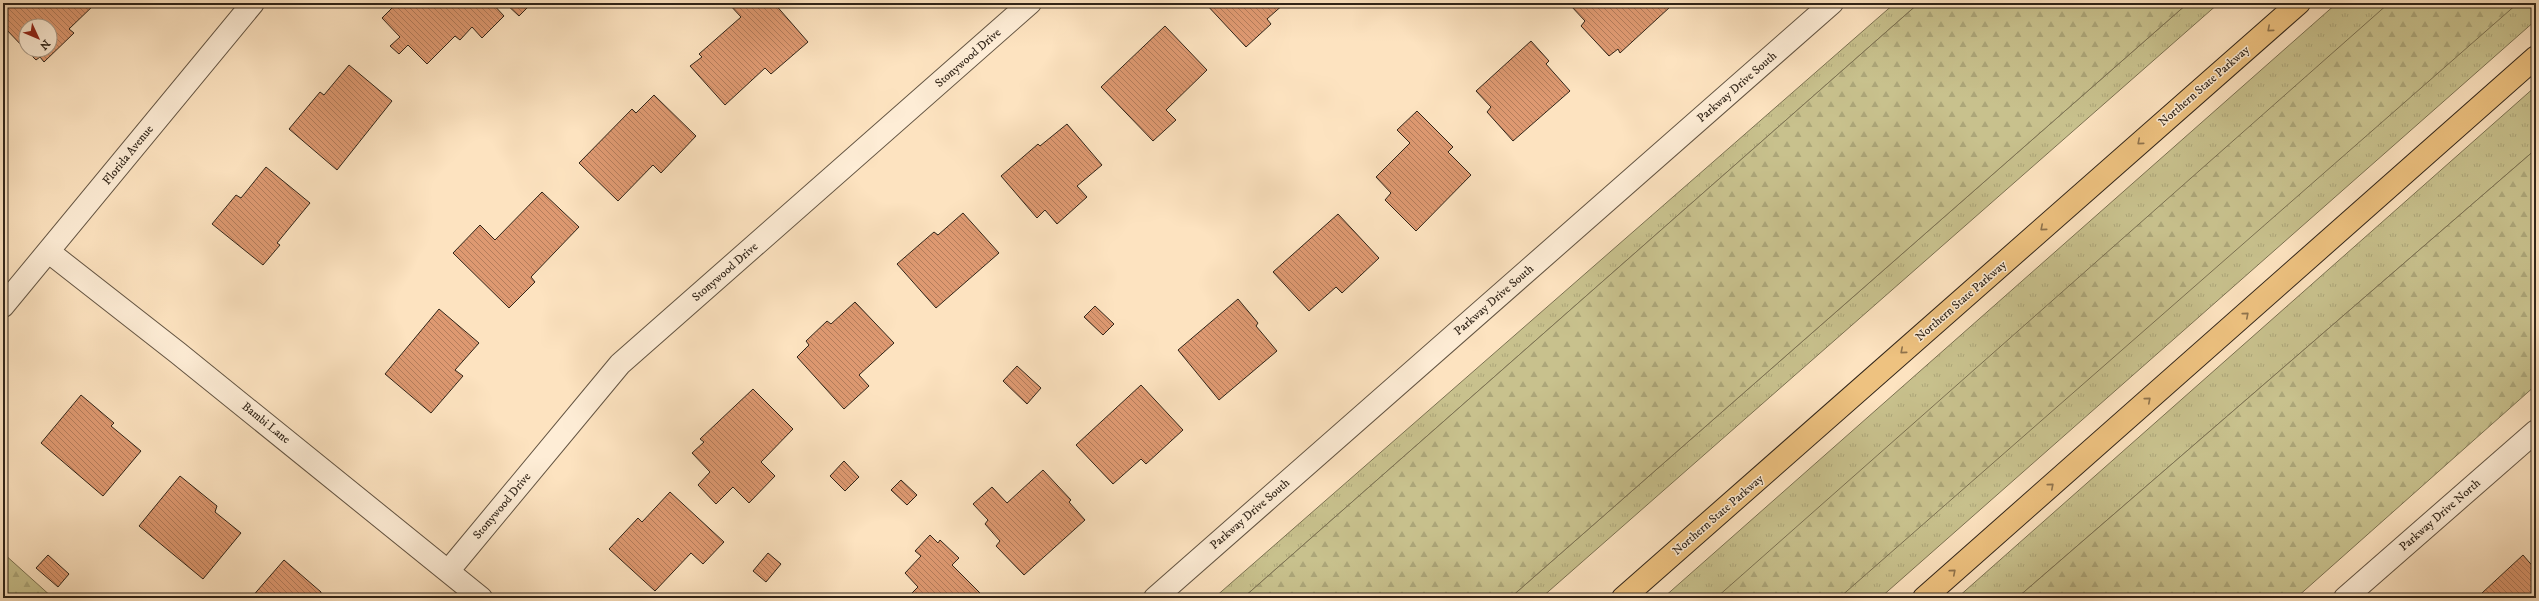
<svg xmlns="http://www.w3.org/2000/svg" width="2539" height="601" viewBox="0 0 2539 601" font-family="'IM FELL DW Pica',serif">
	<style>
		.grass { fill: url(#grass-tufts); stroke: #7c7252 }
		.forest { fill: url(#forest-firs); stroke: #7c7252 }
		.building { fill: url(#building-back-hatch); stroke: #302418 }
		.lines { fill: none; stroke-linecap: round; stroke-linejoin: round }
		.street-casing { stroke: #635442; stroke-width: 24 }
		.highway-casing { stroke: #302418; stroke-width: 24 }
		.street { stroke: #feedd6; stroke-width: 22 }
		.highway { stroke: #eec280; stroke-width: 22 }
		.oneway { stroke: #8f734c }
		.labels { text-anchor: middle; dominant-baseline: central; stroke-width: 3; stroke-linejoin: round; paint-order: stroke }
		.street-label { font-size: 12px; fill: #302418; stroke: #feedd6 }
	</style>
	<defs>
		<pattern id="grass-tufts" width="24" height="20" patternUnits="userSpaceOnUse"><rect width="24" height="20" fill="#c8c18d"/><path d="M3 7l-1-3M5 7V3M7 7l1-3M15 17l-1-3M17 17v-4M19 17l1-3" fill="none" stroke="#aca679"/></pattern>
		<pattern id="forest-firs" width="22" height="20" patternUnits="userSpaceOnUse"><rect width="22" height="20" fill="#c8c18d"/><path d="M5 1l3.5 6h-7zM16 11l3.5 6h-7z" fill="#aca679"/></pattern>
		<pattern id="building-back-hatch" width="6" height="6" patternUnits="userSpaceOnUse"><rect width="6" height="6" fill="#de9971"/><path d="M-1 5l2 2M0 0l6 6M5-1l2 2" fill="none" stroke="#b47d5c"/></pattern>
	</defs>
	<rect width="100%" height="100%" fill="#fde3c0"/>
	<filter id="stains"><feTurbulence type="fractalNoise" baseFrequency=".005" numOctaves="4"/><feColorMatrix values="0 0 0 0 .2 0 0 0 0 .09 0 0 0 0 .02 0 0 0 .5 -.17"/></filter>
	<radialGradient id="worn" r=".72"><stop offset=".6" stop-color="#630" stop-opacity="0"/><stop offset="1" stop-color="#630" stop-opacity=".3"/></radialGradient>
	<!-- grass -->
	<g class="grass">
		<polygon points="1895,3 1919,3 1243,598 1214,598"/>
		<polygon points="2188,3 2219,3 1541,598 1510,598"/>
		<polygon points="2337,3 2536,3 2536,20 1880,598 1663,598"/>
		<polygon points="2536,86 2536,149 2017,598 1957,598"/>
	</g>
	<!-- forest -->
	<g class="forest">
		<polygon points="1919,3 2188,3 1510,598 1243,598"/>
		<polygon points="2389,3 2518,3 1839,598 1716,598"/>
		<polygon points="2536,149 2536,385 2296,598 2017,598"/>
		<polygon points="3,553 53,598 3,598"/>
	</g>
	<!-- building -->
	<g class="building">
		<polygon points="3,3 96,3 69,29 74,33 44,62 40,57 36,60 26,50 50,50 50,26 26,26 26,50 3,26"/>
		<polygon points="397,3 492,3 504,16 482,38 472,27 460,40 455,36 427,64 408,45 399,54 390,46 400,37 382,18"/>
		<polygon points="505,3 532,3 519,16"/>
		<polygon points="728,3 774,3 808,42 771,74 765,68 725,105 690,66 702,57 699,54 741,17"/>
		<polygon points="1205,3 1285,3 1267,19 1271,24 1246,47"/>
		<polygon points="1575,3 1666,3 1670,7 1620,53 1618,49 1609,56 1581,26 1585,21 1571,6"/>
		<polygon points="1165,26 1207,70 1166,110 1176,120 1153,141 1101,87"/>
		<polygon points="1531,41 1549,61 1546,64 1570,91 1513,141 1487,112 1491,107 1476,91"/>
		<polygon points="349,65 392,101 337,170 289,129 320,92 324,95"/>
		<polygon points="654,95 696,136 661,173 653,165 618,201 579,163 632,109 636,113"/>
		<polygon points="1417,111 1453,147 1448,152 1471,175 1416,231 1385,200 1391,193 1376,177 1410,143 1397,130"/>
		<polygon points="1067,124 1102,165 1077,186 1087,197 1057,224 1045,210 1037,218 1001,176 1038,144 1040,146"/>
		<polygon points="266,167 310,203 277,243 280,245 263,265 212,224 236,195 241,198"/>
		<polygon points="542,192 579,227 531,277 535,282 509,308 453,253 480,225 495,240"/>
		<polygon points="963,213 999,253 936,308 897,264 934,232 938,235"/>
		<polygon points="1338,214 1379,258 1342,293 1336,287 1309,311 1273,272"/>
		<polygon points="1238,299 1258,323 1256,326 1277,351 1219,400 1178,350"/>
		<polygon points="855,302 894,343 859,375 869,386 844,409 797,357 809,345 806,341 827,321 831,324"/>
		<polygon points="1095,306 1114,324 1103,335 1084,317"/>
		<polygon points="439,309 479,343 455,370 463,376 431,413 385,374"/>
		<polygon points="1017,366 1041,388 1027,404 1003,381"/>
		<polygon points="1141,385 1183,430 1146,464 1141,459 1113,484 1076,445"/>
		<polygon points="753,389 793,429 761,462 775,476 749,503 733,487 716,504 698,485 710,472 692,453 704,442 700,439"/>
		<polygon points="81,395 114,423 111,426 141,451 103,496 41,443"/>
		<polygon points="844,461 859,477 845,491 830,476"/>
		<polygon points="1043,470 1071,500 1069,502 1085,520 1024,575 996,546 1000,541 985,524 988,520 973,504 992,487 1007,503"/>
		<polygon points="180,476 217,506 215,512 241,533 203,579 139,526"/>
		<polygon points="901,480 917,495 907,505 891,490"/>
		<polygon points="670,492 724,542 703,564 691,553 655,591 609,549 638,518 642,522"/>
		<polygon points="930,535 938,543 940,540 959,558 952,565 985,598 907,598 918,587 905,573 921,556 915,551"/>
		<polygon points="768,553 781,564 766,582 753,571"/>
		<polygon points="48,555 69,574 58,587 36,568"/>
		<polygon points="2523,555 2536,570 2536,598 2487,598 2482,593"/>
		<polygon points="284,560 321,592 321,598 251,598"/>
	</g>
	<g class="lines">
		<!-- street casing -->
		<g class="street-casing">
			<g id="street">
				<polyline points="49,252 178,353 481,598"/>
				<polyline points="3,306 253,3"/>
				<polyline points="449,570 620,364 1030,3"/>
				<polyline points="1155,598 1832,3"/>
				<polyline points="2345,598 2536,431"/>
			</g>
		</g>
		<!-- highway casing -->
		<g class="highway-casing">
			<g id="highway">
				<polyline points="1623,598 2299,3"/>
				<polyline points="1924,598 2536,57"/>
			</g>
		</g>
		<!-- street -->
		<use href="#street" class="street"/>
		<!-- highway -->
		<use href="#highway" class="highway"/>
	</g>
	<!-- one-way arrows -->
	<defs><path id="oneway-chevron" d="M-2-3.5L2.5 0L-2 3.5" fill="none" stroke-width="1.6" stroke-linecap="round" stroke-linejoin="round"/></defs>
	<g class="oneway">
		<use href="#oneway-chevron" transform="translate(2270 29) rotate(139)"/>
		<use href="#oneway-chevron" transform="translate(2140 142) rotate(139)"/>
		<use href="#oneway-chevron" transform="translate(2043 228) rotate(139)"/>
		<use href="#oneway-chevron" transform="translate(2246 315) rotate(-41)"/>
		<use href="#oneway-chevron" transform="translate(1903 351) rotate(139)"/>
		<use href="#oneway-chevron" transform="translate(2148 400) rotate(-41)"/>
		<use href="#oneway-chevron" transform="translate(2051 486) rotate(-41)"/>
		<use href="#oneway-chevron" transform="translate(1953 572) rotate(-41)"/>
	</g>
	<g class="labels">
		<!-- street labels -->
		<g class="street-label">
			<text transform="translate(968 58) rotate(-41)">Stonywood Drive</text>
			<text transform="translate(2204 86) rotate(-41)">Northern State Parkway</text>
			<text transform="translate(1737 87) rotate(-41)">Parkway Drive South</text>
			<text transform="translate(128 155) rotate(-51)">Florida Avenue</text>
			<text transform="translate(725 272) rotate(-41)">Stonywood Drive</text>
			<text transform="translate(1494 300) rotate(-41)">Parkway Drive South</text>
			<text transform="translate(1961 301) rotate(-41)">Northern State Parkway</text>
			<text transform="translate(266 423) rotate(39)">Bambi Lane</text>
			<text transform="translate(502 506) rotate(-50)">Stonywood Drive</text>
			<text transform="translate(1250 514) rotate(-41)">Parkway Drive South</text>
			<text transform="translate(1718 515) rotate(-41)">Northern State Parkway</text>
			<text transform="translate(2440 515) rotate(-41)">Parkway Drive North</text>
		</g>
	</g>
	<!-- margin -->
	<rect width="2539" height="601" fill="none" stroke="#fde3c0" stroke-width="16"/>
	<rect x="4" y="4" width="2531" height="593" fill="none" stroke="#302418" stroke-width="2"/>
	<rect x="8" y="8" width="2523" height="585" fill="none" stroke="#302418"/>
	<!-- north arrow -->
	<g transform="translate(38 38) rotate(134)"><circle r="19" fill="#feedd6" stroke="#ac9d8a"/>
	<path d="M0-3L7 15L0 10L-7 15Z" fill="#8f2418"/>
	<text y="-6" font-size="11" font-weight="bold" text-anchor="middle" fill="#302418">N</text>
	</g>
	<rect width="100%" height="100%" filter="url(#stains)"/>
	<rect width="100%" height="100%" fill="url(#worn)"/>
</svg>
